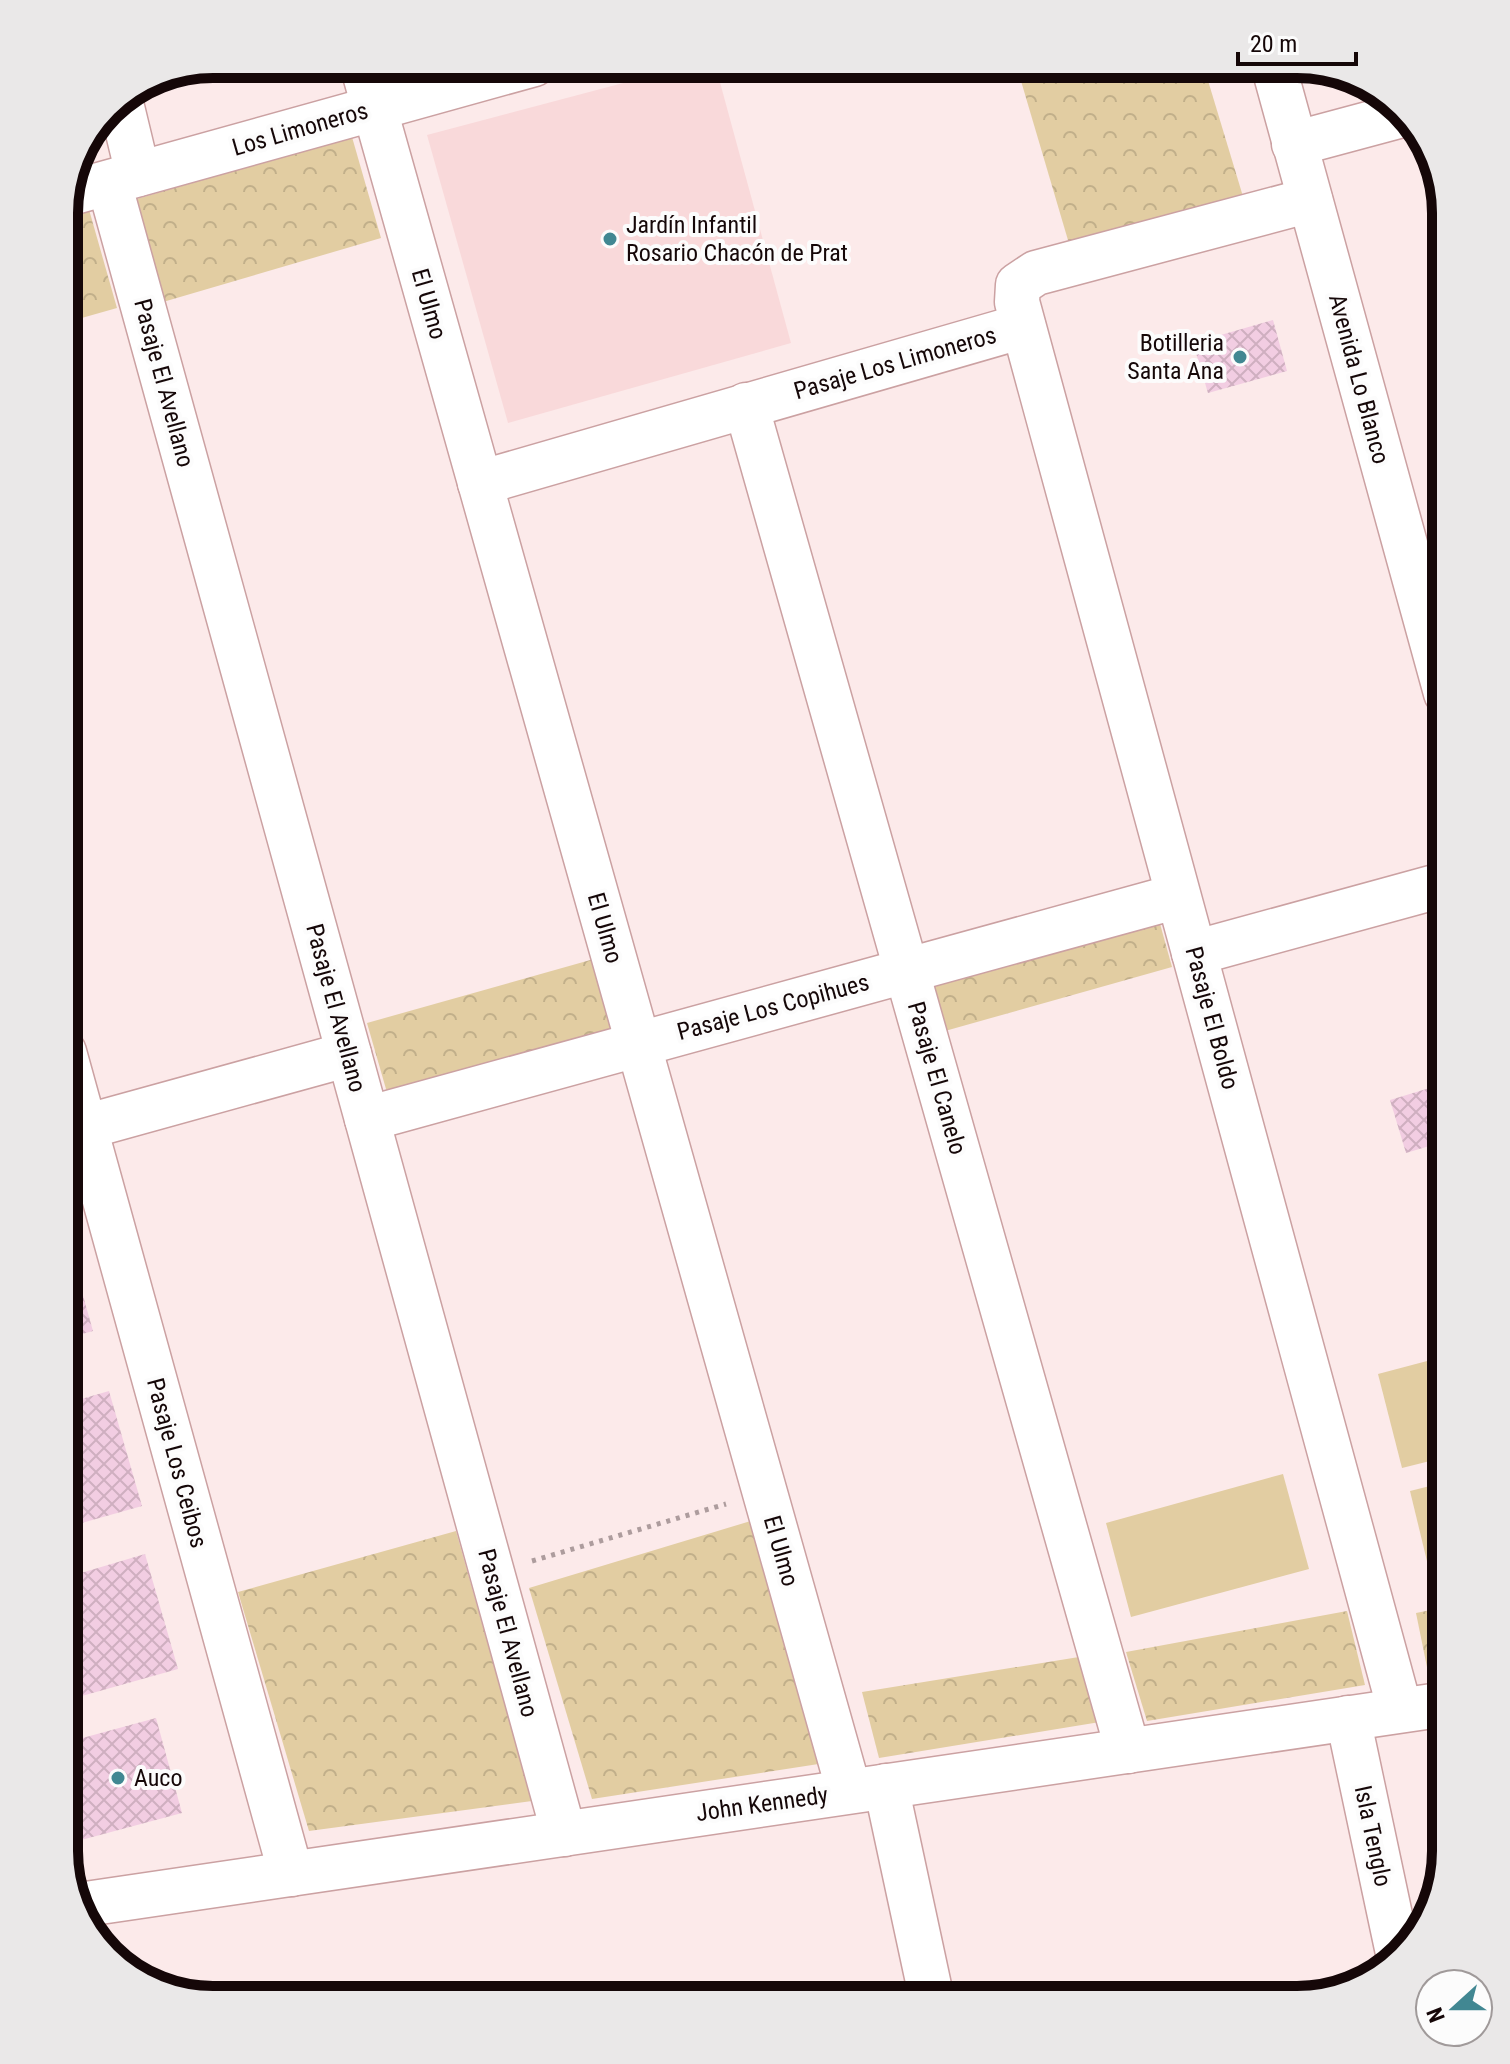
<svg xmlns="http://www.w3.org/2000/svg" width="1510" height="2064" viewBox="0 0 1510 2064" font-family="'Roboto Condensed',sans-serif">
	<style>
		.built { fill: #f9d9da }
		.park { fill: url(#park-crowns) }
		.pitch { fill: #e2cda2 }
		.building { fill: url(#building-cross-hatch) }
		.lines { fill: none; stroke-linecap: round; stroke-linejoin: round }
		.minor-casing { stroke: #cba1a2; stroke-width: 47 }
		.major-casing { stroke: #cba1a2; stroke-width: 47 }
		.path { stroke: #ad9c9d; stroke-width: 5; stroke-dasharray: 4 6; stroke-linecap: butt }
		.minor { stroke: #fff; stroke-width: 44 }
		.major { stroke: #fff; stroke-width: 44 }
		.poi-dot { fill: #418792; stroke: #fcfcfc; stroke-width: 3 }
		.labels { text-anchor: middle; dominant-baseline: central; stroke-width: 8; stroke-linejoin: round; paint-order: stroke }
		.street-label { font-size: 24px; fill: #150708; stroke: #fcfcfc }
		.poi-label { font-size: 24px; fill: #150708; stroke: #fcfcfc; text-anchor: start }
		.rim { fill: none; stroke: #150708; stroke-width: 10 }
	</style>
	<defs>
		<pattern id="park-crowns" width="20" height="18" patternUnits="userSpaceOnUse" patternTransform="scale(2)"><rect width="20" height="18" fill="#e2cda2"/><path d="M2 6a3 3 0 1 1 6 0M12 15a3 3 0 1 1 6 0" fill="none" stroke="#c1af8a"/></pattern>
		<pattern id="building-cross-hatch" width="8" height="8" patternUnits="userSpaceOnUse" patternTransform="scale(2)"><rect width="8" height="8" fill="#f2cde2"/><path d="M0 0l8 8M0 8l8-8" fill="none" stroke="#cfafc0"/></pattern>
	</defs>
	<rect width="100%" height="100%" fill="#fceaea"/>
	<!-- built -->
	<polygon class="built" points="695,64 715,64 791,343 508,423 427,135"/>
	<!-- park -->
	<g class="park">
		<polygon points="1016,64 1203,64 1251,223 1078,274"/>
		<polygon points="352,137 381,238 163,302 133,200"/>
		<polygon points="88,206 117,308 64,323 64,213"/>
		<polygon points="1157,913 1172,967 945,1031 930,977"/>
		<polygon points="601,957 622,1030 388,1096 367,1023"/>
		<polygon points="754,1520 825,1763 592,1799 529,1588"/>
		<polygon points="456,1531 532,1801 309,1831 238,1592"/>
		<polygon points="1446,1607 1446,1684 1431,1687 1416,1613"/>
		<polygon points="1347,1611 1365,1685 1147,1721 1126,1652"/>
		<polygon points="1085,1656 1100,1722 879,1758 862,1692"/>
	</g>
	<!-- pitch -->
	<g class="pitch">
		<polygon points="1446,1356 1446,1457 1402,1468 1378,1374"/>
		<polygon points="1283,1474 1309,1569 1131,1617 1106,1523"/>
		<polygon points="1446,1482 1446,1582 1433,1586 1410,1491"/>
	</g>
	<!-- building -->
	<g class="building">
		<polygon points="1273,320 1287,371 1208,393 1193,343"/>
		<polygon points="1446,1083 1446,1141 1406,1153 1390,1100"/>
		<polygon points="65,1232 93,1331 64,1339 64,1233"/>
		<polygon points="109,1391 142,1506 64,1528 64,1404"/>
		<polygon points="145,1554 178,1669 64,1701 64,1578"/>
		<polygon points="156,1718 182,1813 70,1843 64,1820 64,1743"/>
	</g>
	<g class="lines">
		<!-- minor casing -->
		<g class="minor-casing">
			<g id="minor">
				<polyline points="362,64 849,1791"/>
				<polyline points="120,99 138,174"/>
				<polyline points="1294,144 1402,115"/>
				<polyline points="109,183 564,1834"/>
				<polyline points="67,194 534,64"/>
				<polyline points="1310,200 1036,273 1018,285 1017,302 1400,1710"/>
				<polyline points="746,405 1128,1751"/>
				<polyline points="480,483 1023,326"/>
				<polyline points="1194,953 1446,884"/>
				<polyline points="64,1052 291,1874"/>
				<polyline points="367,1119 1178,896"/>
				<polyline points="85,1127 349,1054"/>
				<polyline points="1348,1718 1398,1953"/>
				<polyline points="886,1786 932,2000"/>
				<polyline points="79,1905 1446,1704"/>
			</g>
		</g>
		<!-- major casing -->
		<g class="major-casing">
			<polyline id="major" points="1273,64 1446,693"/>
		</g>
		<!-- path -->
		<polyline class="path" points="532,1561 726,1504"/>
		<!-- minor -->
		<use href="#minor" class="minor"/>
		<!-- major -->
		<use href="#major" class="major"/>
	</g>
	<!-- markers -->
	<g class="poi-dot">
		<circle cx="610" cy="239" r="8"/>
		<circle cx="1240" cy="357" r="8"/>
		<circle cx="118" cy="1778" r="8"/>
	</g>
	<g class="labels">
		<!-- street labels -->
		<g class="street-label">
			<text transform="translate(300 129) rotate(-16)">Los Limoneros</text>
			<text transform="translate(429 304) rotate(74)">El Ulmo</text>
			<text transform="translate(895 363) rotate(-16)">Pasaje Los Limoneros</text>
			<text transform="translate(1359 379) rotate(75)">Avenida Lo Blanco</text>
			<text transform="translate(164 383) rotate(75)">Pasaje El Avellano</text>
			<text transform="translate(605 928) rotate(74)">El Ulmo</text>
			<text transform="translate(773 1007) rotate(-15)">Pasaje Los Copihues</text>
			<text transform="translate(336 1008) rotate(75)">Pasaje El Avellano</text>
			<text transform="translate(1212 1018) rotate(75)">Pasaje El Boldo</text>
			<text transform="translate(937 1078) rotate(74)">Pasaje El Canelo</text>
			<text transform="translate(177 1463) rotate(75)">Pasaje Los Ceibos</text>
			<text transform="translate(781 1551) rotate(74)">El Ulmo</text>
			<text transform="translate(508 1633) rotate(75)">Pasaje El Avellano</text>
			<text transform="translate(762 1804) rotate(-8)">John Kennedy</text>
			<text transform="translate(1373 1836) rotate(78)">Isla Tenglo</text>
		</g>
		<!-- poi labels -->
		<g class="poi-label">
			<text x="626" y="225">Jardín Infantil<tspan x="626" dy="28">Rosario Chacón de Prat</tspan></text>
			<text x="1224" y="343" text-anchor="end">Botilleria<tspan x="1224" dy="28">Santa Ana</tspan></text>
			<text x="134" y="1778">Auco</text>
		</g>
	</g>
	<!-- crop -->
	<path d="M0 0H1510V2064H0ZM213 78H1297A135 135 0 0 1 1432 213V1851A135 135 0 0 1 1297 1986H213A135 135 0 0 1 78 1851V213A135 135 0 0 1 213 78Z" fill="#eae8e8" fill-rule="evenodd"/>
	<path class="rim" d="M213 78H1297A135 135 0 0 1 1432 213V1851A135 135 0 0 1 1297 1986H213A135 135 0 0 1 78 1851V213A135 135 0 0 1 213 78Z"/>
	<!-- north arrow -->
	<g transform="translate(1454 2008) rotate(249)"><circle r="38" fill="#fcfcfc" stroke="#a09a9a" stroke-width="2"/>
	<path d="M0-6L14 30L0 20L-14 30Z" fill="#418792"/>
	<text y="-12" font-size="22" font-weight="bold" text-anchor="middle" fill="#150708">N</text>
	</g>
	<!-- scale -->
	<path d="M1238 52v12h118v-12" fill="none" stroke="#150708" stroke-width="4"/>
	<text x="1250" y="52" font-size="24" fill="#150708" stroke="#fcfcfc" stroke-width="6" paint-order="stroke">20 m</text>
</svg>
